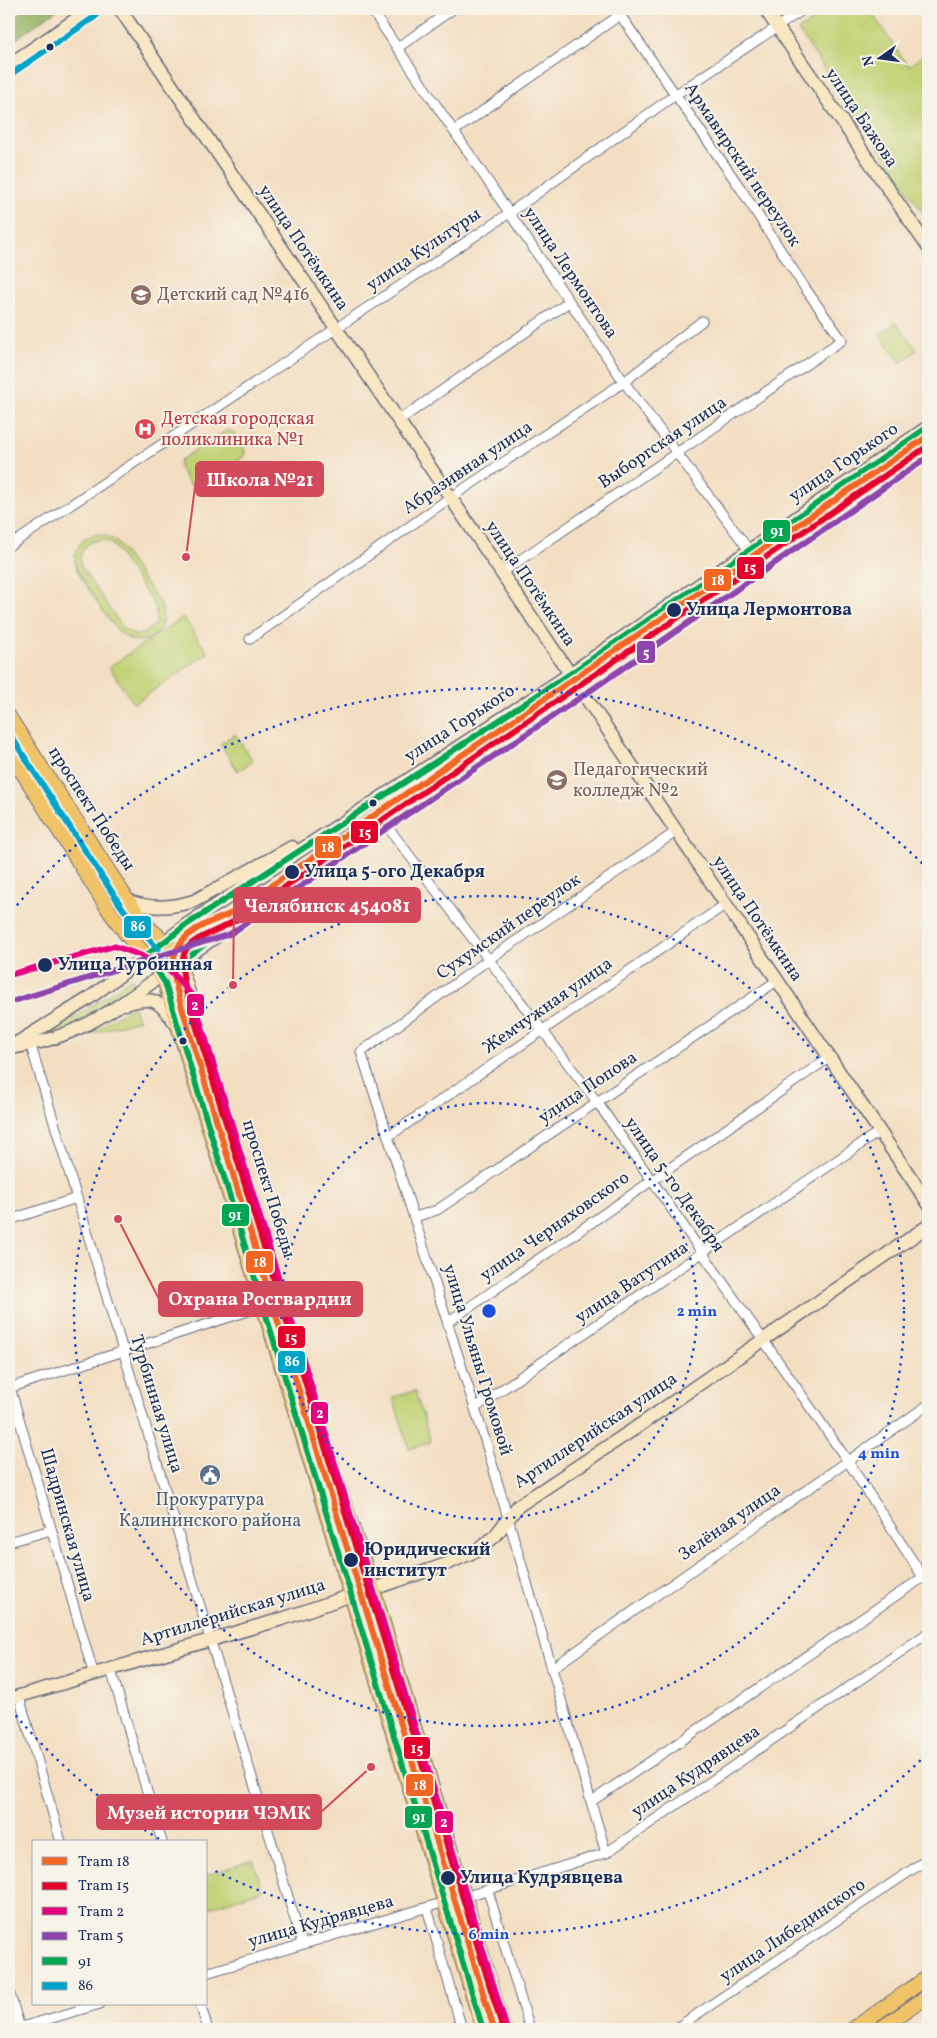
<svg xmlns="http://www.w3.org/2000/svg" width="937" height="2038" viewBox="0 0 937 2038" font-family="Vollkorn,serif">
	<style>
		.green { fill: #c1d173; stroke: #6e8068; fill-rule: evenodd }
		.forest { fill: #98b365; stroke: #5a7162 }
		.lines { fill: none; stroke-linecap: round; stroke-linejoin: round }
		.street-casing { stroke: #676c81; stroke-width: 11 }
		.secondary-casing { stroke: #676c81; stroke-width: 15 }
		.primary-casing { stroke: #676c81; stroke-width: 16 }
		.street { stroke: #fff; stroke-width: 9 }
		.secondary { stroke: #f9e7c3; stroke-width: 12 }
		.primary { stroke: #f1c369; stroke-width: 14 }
		.bus-1-casing { stroke: #f7f3e8; stroke-width: 10 }
		.bus-2-casing { stroke: #f7f3e8; stroke-width: 10 }
		.bus-1 { stroke: #00a651; stroke-width: 6 }
		.bus-2 { stroke: #01a3c8; stroke-width: 6 }
		.tram-1-casing { stroke: #f7f3e8; stroke-width: 10 }
		.tram-2-casing { stroke: #f7f3e8; stroke-width: 10 }
		.tram-3-casing { stroke: #f7f3e8; stroke-width: 10 }
		.tram-4-casing { stroke: #f7f3e8; stroke-width: 10 }
		.tram-1 { stroke: #f26522; stroke-width: 6 }
		.tram-2 { stroke: #e4002b; stroke-width: 6 }
		.tram-3 { stroke: #e5007d; stroke-width: 6 }
		.tram-4 { stroke: #8e44ad; stroke-width: 6 }
		.ring { fill: none; stroke: #1d4ed8; stroke-width: 2.5; stroke-dasharray: 2.5 5 }
		.bus-dot { fill: #1b2f5e; stroke: #f7f3e8; stroke-width: 2 }
		.labels { text-anchor: middle; dominant-baseline: central; stroke-width: 4; stroke-linejoin: round; paint-order: stroke }
		.street-label { font-size: 18px; fill: #1b2f5e; stroke: #f7f3e8 }
		.education-label { font-size: 18px; fill: #785e54; stroke: #f7f3e8; text-anchor: start }
		.health-label { font-size: 18px; fill: #be3a42; stroke: #f7f3e8; text-anchor: start }
		.stop-label { font-size: 18px; font-weight: bold; fill: #1b2f5e; stroke: #f7f3e8; text-anchor: start }
		.service-label { font-size: 18px; fill: #4e5e75; stroke: #f7f3e8 }
		.centre { fill: #1d4ed8; stroke: #f7f3e8; stroke-width: 2.5 }
		.ring-label { font-size: 15px; text-anchor: middle; font-weight: bold; fill: #1d4ed8; stroke: #f7f3e8; stroke-width: 4; stroke-linejoin: round; paint-order: stroke }
		.leader { fill: none; stroke: #d1495b; stroke-width: 2 }
		.callout-dot { fill: #d1495b; stroke: #f7f3e8; stroke-width: 2 }
		.callout { fill: #d1495b; stroke: #d1495b; stroke-width: 2 }
		.callout-label { font-size: 19px; text-anchor: middle; font-weight: bold; fill: #fff }
		.line-badge { stroke: #f7f3e8; stroke-width: 2 }
		.badge-label { font-size: 14px; text-anchor: middle; font-weight: bold; fill: #fff }
	</style>
	<rect width="100%" height="100%" fill="#f7f3e8"/>
	<filter id="ink" filterUnits="userSpaceOnUse"><feTurbulence type="fractalNoise" baseFrequency=".02" numOctaves="2"/><feDisplacementMap in="SourceGraphic" scale="10" xChannelSelector="R" yChannelSelector="G"/><feConvolveMatrix kernelMatrix="1 2 1 2 8 2 1 2 1" color-interpolation-filters="sRGB"/></filter>
	<filter id="wash" filterUnits="userSpaceOnUse"><feTurbulence type="fractalNoise" baseFrequency=".0096" numOctaves="4" result="noise"/><feDisplacementMap in="SourceGraphic" scale="20" xChannelSelector="R" yChannelSelector="G"/><feGaussianBlur stdDeviation="1.12" result="paint"/><feColorMatrix in="noise" values="0 0 0 0 0 0 0 0 0 0 0 0 0 0 0 0 0 1.4 0 .05"/><feComposite in="paint" operator="in"/></filter>
	<g filter="url(#wash)">
		<rect width="100%" height="100%" fill="#f3dec1"/>
		<!-- green -->
		<g class="green">
			<polygon points="830,9 869,9 908,66 928,52 928,220 798,30"/>
			<polygon points="896,322 917,350 901,363 879,335"/>
			<path d="M227,430C237,431 248,447 244,457L199,487L190,485L179,468L180,460Z"/>
			<path d="M96,534L107,536L117,542L161,605C164,615 164,626 156,634C147,642 134,643 124,636C112,628 86,585 77,570C71,554 79,538 96,534ZM98,540L107,541L115,547L155,607L156,622L146,633L135,635L124,629L82,568C77,554 84,543 98,540Z"/>
			<polygon points="183,617 208,653 134,704 109,667"/>
			<polygon points="235,734 253,761 238,771 220,744"/>
			<polygon points="132,978 135,983 68,1030 22,1043 64,1025"/>
			<polygon points="133,1006 139,1020 88,1035"/>
			<polygon points="415,1391 431,1442 409,1449 393,1397"/>
			<polygon points="253,1860 263,1890 206,1909 206,1875"/>
		</g>
		<!-- forest -->
		<polygon class="forest" points="22,9 58,9 9,44 9,22 23,11"/>
	</g>
	<g filter="url(#ink)">
		<g class="lines">
			<!-- street casing -->
			<g class="street-casing">
				<g id="street">
					<polyline points="371,9 624,382 749,550"/>
					<polyline points="397,48 453,9"/>
					<polyline points="454,131 620,15"/>
					<polyline points="398,421 569,302"/>
					<polyline points="9,546 511,212 675,95 804,9"/>
					<polyline points="501,573 842,340 805,288 741,189 616,9"/>
					<polyline points="250,639 444,502 624,382 702,321"/>
					<polyline points="9,774 18,768"/>
					<polyline points="384,822 597,1102 847,1460 923,1577"/>
					<polyline points="31,1046 302,1943"/>
					<polyline points="389,1136 726,904"/>
					<polyline points="415,1217 437,1210 778,980"/>
					<polyline points="9,1220 77,1198"/>
					<polyline points="448,1322 830,1057"/>
					<polyline points="9,1384 94,1675"/>
					<polyline points="9,1388 264,1306"/>
					<polyline points="475,1408 880,1131"/>
					<polyline points="9,1542 51,1530"/>
					<polyline points="551,1669 928,1405"/>
					<polyline points="111,1670 162,1842"/>
					<polyline points="19,1696 61,1842"/>
					<polyline points="592,1801 928,1574"/>
					<polyline points="606,1853 486,1443 361,1052 488,960 677,831"/>
					<polyline points="488,1891 530,2029"/>
					<polyline points="464,1897 606,1853 928,1633"/>
					<polyline points="427,1908 462,2029"/>
					<polyline points="206,1973 445,1902"/>
					<polyline points="9,1991 20,2028"/>
					<polyline points="200,2004 208,2029"/>
					<polyline points="15,2029 100,2004"/>
					<polyline points="675,2029 928,1859"/>
				</g>
			</g>
			<!-- secondary casing -->
			<g class="secondary-casing">
				<g id="secondary">
					<polyline points="120,9 928,1203"/>
					<polyline points="765,9 928,247"/>
					<polyline points="9,65 91,9"/>
					<path d="M128,901C151,909 171,908 194,901L292,847"/>
					<polyline points="165,942 186,925 570,674 928,427"/>
					<polyline points="179,962 928,450"/>
					<path d="M126,1004C154,994 160,1002 176,1024"/>
					<polyline points="12,1046 88,999 147,955"/>
					<path d="M9,1048C73,1040 111,1012 162,975"/>
					<polyline points="373,1589 444,1565 478,1550 495,1536 518,1506 634,1429 928,1226"/>
					<polyline points="9,1699 282,1619 352,1595"/>
				</g>
			</g>
			<!-- primary casing -->
			<g class="primary-casing">
				<g id="primary">
					<polyline points="9,717 128,901 146,925 165,942 179,962 340,1491 373,1589 504,2029"/>
					<polyline points="9,751 110,912 126,934 155,965 165,983 483,2029"/>
					<polyline points="853,2029 928,1977"/>
					<polyline points="880,2029 928,1996"/>
				</g>
			</g>
			<!-- street -->
			<use href="#street" class="street"/>
			<!-- secondary -->
			<use href="#secondary" class="secondary"/>
			<!-- primary -->
			<use href="#primary" class="primary"/>
			<!-- bus-1 casing -->
			<g class="bus-1-casing">
				<g id="bus-1">
					<polyline points="188,988 179,962 248,915"/>
					<polyline points="483,2029 165,983 147,955 186,925 570,674 928,427"/>
				</g>
			</g>
			<!-- bus-2 casing -->
			<g class="bus-2-casing">
				<g id="bus-2">
					<polyline points="14,72 96,16"/>
					<path d="M9,733L121,906C136,927 156,944 171,966L332,1494L365,1592L495,2029"/>
				</g>
			</g>
			<!-- bus-1 -->
			<use href="#bus-1" class="bus-1"/>
			<!-- bus-2 -->
			<use href="#bus-2" class="bus-2"/>
			<!-- tram-1 casing -->
			<g class="tram-1-casing">
				<path id="tram-1" d="M494,2029L180,1001C170,966 167,943 204,925C214,920 224,917 233,912L928,436"/>
			</g>
			<!-- tram-2 casing -->
			<g class="tram-2-casing">
				<path id="tram-2" d="M502,2026L188,999C171,936 193,945 238,919L928,446"/>
			</g>
			<!-- tram-3 casing -->
			<g class="tram-3-casing">
				<polyline id="tram-3" points="9,975 114,946 140,955 174,974 193,997 506,2026"/>
			</g>
			<!-- tram-4 casing -->
			<g class="tram-4-casing">
				<polyline id="tram-4" points="14,1001 230,934 584,695 928,457"/>
			</g>
			<!-- tram-1 -->
			<use href="#tram-1" class="tram-1"/>
			<!-- tram-2 -->
			<use href="#tram-2" class="tram-2"/>
			<!-- tram-3 -->
			<use href="#tram-3" class="tram-3"/>
			<!-- tram-4 -->
			<use href="#tram-4" class="tram-4"/>
		</g>
	</g>
	<!-- distance rings -->
	<g class="ring">
		<circle cx="489" cy="1311" r="208"/>
		<circle cx="489" cy="1311" r="415"/>
		<path d="M926 1755A623 623 0 0 1 211 1869M159 1839A623 623 0 0 1 12 1711M12 911A623 623 0 0 1 926 867"/>
	</g>
	<!-- icons -->
	<defs>
		<g id="school-disc" transform="scale(1.125)"><circle r="9.5" fill="#8d6e63" stroke="#f7f3e8"/><path d="M0-5L7-2L0 1L-7-2ZM-4 1L0 2.5L4 1V4Q0 6-4 4Z" fill="#fff"/></g>
		<g id="hospital-disc" transform="scale(1.125)"><circle r="9.5" fill="#e0444e" stroke="#f7f3e8"/><path d="M-5-5h3v3.5h4V-5h3V5h-3V1.5h-4V5h-3Z" fill="#fff"/></g>
		<g id="university-disc" transform="scale(1.125)"><circle r="9.5" fill="#8d6e63" stroke="#f7f3e8"/><path d="M0-5L7-2L0 1L-7-2ZM-4 1L0 2.5L4 1V4Q0 6-4 4Z" fill="#fff"/></g>
		<g id="civic-disc" transform="scale(1.125)"><circle r="9.5" fill="#5c6f8a" stroke="#f7f3e8"/><path d="M-.6-6.5H3V-4.5H.6V-3L4-1V1h2V6H-6V1h2V-1L-.6-3ZM-1.2 2.5V6h2.4V2.5Z" fill="#fff"/></g>
	</defs>
	<g fill-rule="evenodd">
		<use href="#school-disc" x="141" y="295"/>
		<use href="#hospital-disc" x="145" y="429"/>
		<use href="#university-disc" x="557" y="780"/>
		<use href="#civic-disc" x="210" y="1475"/>
	</g>
	<!-- markers -->
	<g class="bus-dot">
		<circle cx="50" cy="47" r="4.5"/>
		<circle cx="674" cy="610" r="8"/>
		<circle cx="373" cy="803" r="4.5"/>
		<circle cx="292" cy="872" r="8"/>
		<circle cx="45" cy="965" r="8"/>
		<circle cx="183" cy="1041" r="4.5"/>
		<circle cx="351" cy="1560" r="8"/>
		<circle cx="448" cy="1878" r="8"/>
	</g>
	<g class="labels">
		<!-- street labels -->
		<g class="street-label">
			<text transform="translate(861 118) rotate(56)">улица Бажова</text>
			<text transform="translate(742 165) rotate(56)">Армавирский переулок</text>
			<text transform="translate(303 248) rotate(56)">улица Потёмкина</text>
			<text transform="translate(424 250) rotate(-34)">улица Культуры</text>
			<text transform="translate(570 273) rotate(56)">улица Лермонтова</text>
			<text transform="translate(663 443) rotate(-34)">Выборгская улица</text>
			<text transform="translate(844 463) rotate(-34)">улица Горького</text>
			<text transform="translate(468 468) rotate(-34)">Абразивная улица</text>
			<text transform="translate(530 584) rotate(56)">улица Потёмкина</text>
			<text transform="translate(460 724) rotate(-33)">улица Горького</text>
			<text transform="translate(91 809) rotate(57)">проспект Победы</text>
			<text transform="translate(757 919) rotate(56)">улица Потёмкина</text>
			<text transform="translate(509 927) rotate(-35)">Сухумский переулок</text>
			<text transform="translate(548 1006) rotate(-35)">Жемчужная улица</text>
			<text transform="translate(588 1088) rotate(-34)">улица Попова</text>
			<text transform="translate(674 1185) rotate(55)">улица 5-го Декабря</text>
			<text transform="translate(268 1189) rotate(73)">проспект Победы</text>
			<text transform="translate(555 1227) rotate(-35)">улица Черняховского</text>
			<text transform="translate(632 1283) rotate(-34)">улица Ватутина</text>
			<text transform="translate(477 1360) rotate(73)">улица Ульяны Громовой</text>
			<text transform="translate(156 1404) rotate(73)">Турбинная улица</text>
			<text transform="translate(596 1431) rotate(-34)">Артиллерийская улица</text>
			<text transform="translate(730 1523) rotate(-35)">Зелёная улица</text>
			<text transform="translate(67 1525) rotate(74)">Шадринская улица</text>
			<text transform="translate(233 1613) rotate(-17)">Артиллерийская улица</text>
			<text transform="translate(696 1772) rotate(-34)">улица Кудрявцева</text>
			<text transform="translate(321 1922) rotate(-16)">улица Кудрявцева</text>
			<text transform="translate(793 1931) rotate(-34)">улица Либединского</text>
		</g>
		<!-- education labels -->
		<g class="education-label">
			<text x="157" y="295">Детский сад №416</text>
			<text x="573" y="770">Педагогический<tspan x="573" dy="21">колледж №2</tspan></text>
		</g>
		<!-- health labels -->
		<g class="health-label">
			<text x="161" y="419">Детская городская<tspan x="161" dy="21">поликлиника №1</tspan></text>
		</g>
		<!-- stop labels -->
		<g class="stop-label">
			<text x="686" y="610">Улица Лермонтова</text>
			<text x="304" y="872">Улица 5-ого Декабря</text>
			<text x="58" y="965">Улица Турбинная</text>
			<text x="364" y="1550">Юридический<tspan x="364" dy="21">институт</tspan></text>
			<text x="460" y="1878">Улица Кудрявцева</text>
		</g>
		<!-- service labels -->
		<g class="service-label">
			<text x="210" y="1500">Прокуратура<tspan x="210" dy="21">Калининского района</tspan></text>
		</g>
	</g>
	<circle cx="489" cy="1311" r="8" class="centre"/>
	<g class="ring-label">
		<text x="697" y="1316">2 min</text>
		<text x="879" y="1458">4 min</text>
		<text x="489" y="1939">6 min</text>
	</g>
	<!-- callouts -->
	<path class="leader" d="M186 557L196 479M233 985L234 905M118 1219L159 1299M371 1767L321 1812"/>
	<g class="callout-dot">
		<circle cx="186" cy="557" r="5"/>
		<circle cx="233" cy="985" r="5"/>
		<circle cx="118" cy="1219" r="5"/>
		<circle cx="371" cy="1767" r="5"/>
	</g>
	<g class="callout">
		<rect x="196" y="462" width="127" height="34" rx="5"/>
		<rect x="234" y="888" width="186" height="34" rx="5"/>
		<rect x="159" y="1282" width="203" height="34" rx="5"/>
		<rect x="97" y="1795" width="224" height="34" rx="5"/>
	</g>
	<g class="callout-label">
		<text x="260" y="486">Школа №21</text>
		<text x="327" y="912">Челябинск 454081</text>
		<text x="260" y="1305">Охрана Росгвардии</text>
		<text x="209" y="1819">Музей истории ЧЭМК</text>
	</g>
	<g class="line-badge">
		<rect x="762" y="519" width="29" height="24" rx="5" fill="#00a651"/>
		<rect x="736" y="556" width="29" height="24" rx="5" fill="#e4002b"/>
		<rect x="703" y="568" width="29" height="24" rx="5" fill="#f26522"/>
		<rect x="636" y="640" width="20" height="24" rx="5" fill="#8e44ad"/>
		<rect x="350" y="820" width="29" height="24" rx="5" fill="#e4002b"/>
		<rect x="314" y="835" width="28" height="24" rx="5" fill="#f26522"/>
		<rect x="123" y="915" width="29" height="24" rx="5" fill="#01a3c8"/>
		<rect x="186" y="993" width="19" height="24" rx="5" fill="#e5007d"/>
		<rect x="221" y="1203" width="29" height="24" rx="5" fill="#00a651"/>
		<rect x="245" y="1250" width="29" height="24" rx="5" fill="#f26522"/>
		<rect x="277" y="1325" width="29" height="24" rx="5" fill="#e4002b"/>
		<rect x="277" y="1350" width="29" height="24" rx="5" fill="#01a3c8"/>
		<rect x="310" y="1401" width="19" height="24" rx="5" fill="#e5007d"/>
		<rect x="403" y="1736" width="28" height="24" rx="5" fill="#e4002b"/>
		<rect x="405" y="1773" width="29" height="24" rx="5" fill="#f26522"/>
		<rect x="404" y="1805" width="29" height="24" rx="5" fill="#00a651"/>
		<rect x="434" y="1810" width="20" height="24" rx="5" fill="#e5007d"/>
	</g>
	<g class="badge-label">
		<text x="777" y="536">91</text>
		<text x="750" y="572">15</text>
		<text x="718" y="585">18</text>
		<text x="646" y="657">5</text>
		<text x="365" y="837">15</text>
		<text x="328" y="852">18</text>
		<text x="138" y="931">86</text>
		<text x="195" y="1010">2</text>
		<text x="235" y="1220">91</text>
		<text x="260" y="1267">18</text>
		<text x="291" y="1342">15</text>
		<text x="292" y="1366">86</text>
		<text x="320" y="1418">2</text>
		<text x="417" y="1753">15</text>
		<text x="420" y="1790">18</text>
		<text x="419" y="1822">91</text>
		<text x="444" y="1827">2</text>
	</g>
	<!-- margin -->
	<rect width="937" height="2038" fill="none" stroke="#f7f3e8" stroke-width="30"/>
	<!-- legend -->
	<rect x="32" y="1840" width="175" height="165" fill="#f7f3e8" stroke="#9fa5b1"/>
	<rect x="42" y="1857" width="25" height="8" fill="#f26522" stroke="#9fa5b1"/>
	<text x="78" y="1866" font-size="15" fill="#1b2f5e">Tram 18</text>
	<rect x="42" y="1882" width="25" height="8" fill="#e4002b" stroke="#9fa5b1"/>
	<text x="78" y="1890" font-size="15" fill="#1b2f5e">Tram 15</text>
	<rect x="42" y="1907" width="25" height="8" fill="#e5007d" stroke="#9fa5b1"/>
	<text x="78" y="1916" font-size="15" fill="#1b2f5e">Tram 2</text>
	<rect x="42" y="1932" width="25" height="8" fill="#8e44ad" stroke="#9fa5b1"/>
	<text x="78" y="1940" font-size="15" fill="#1b2f5e">Tram 5</text>
	<rect x="42" y="1957" width="25" height="8" fill="#00a651" stroke="#9fa5b1"/>
	<text x="78" y="1966" font-size="15" fill="#1b2f5e">91</text>
	<rect x="42" y="1982" width="25" height="8" fill="#01a3c8" stroke="#9fa5b1"/>
	<text x="78" y="1990" font-size="15" fill="#1b2f5e">86</text>
	<!-- north arrow -->
	<g transform="translate(880 58) rotate(256)" stroke="#f7f3e8" stroke-width="4" paint-order="stroke">
	<path d="M0-4L9 19L0 12L-9 19Z" fill="#1b2f5e"/>
	<text y="-8" font-size="14" font-weight="bold" text-anchor="middle" fill="#1b2f5e">N</text>
	</g>
</svg>
